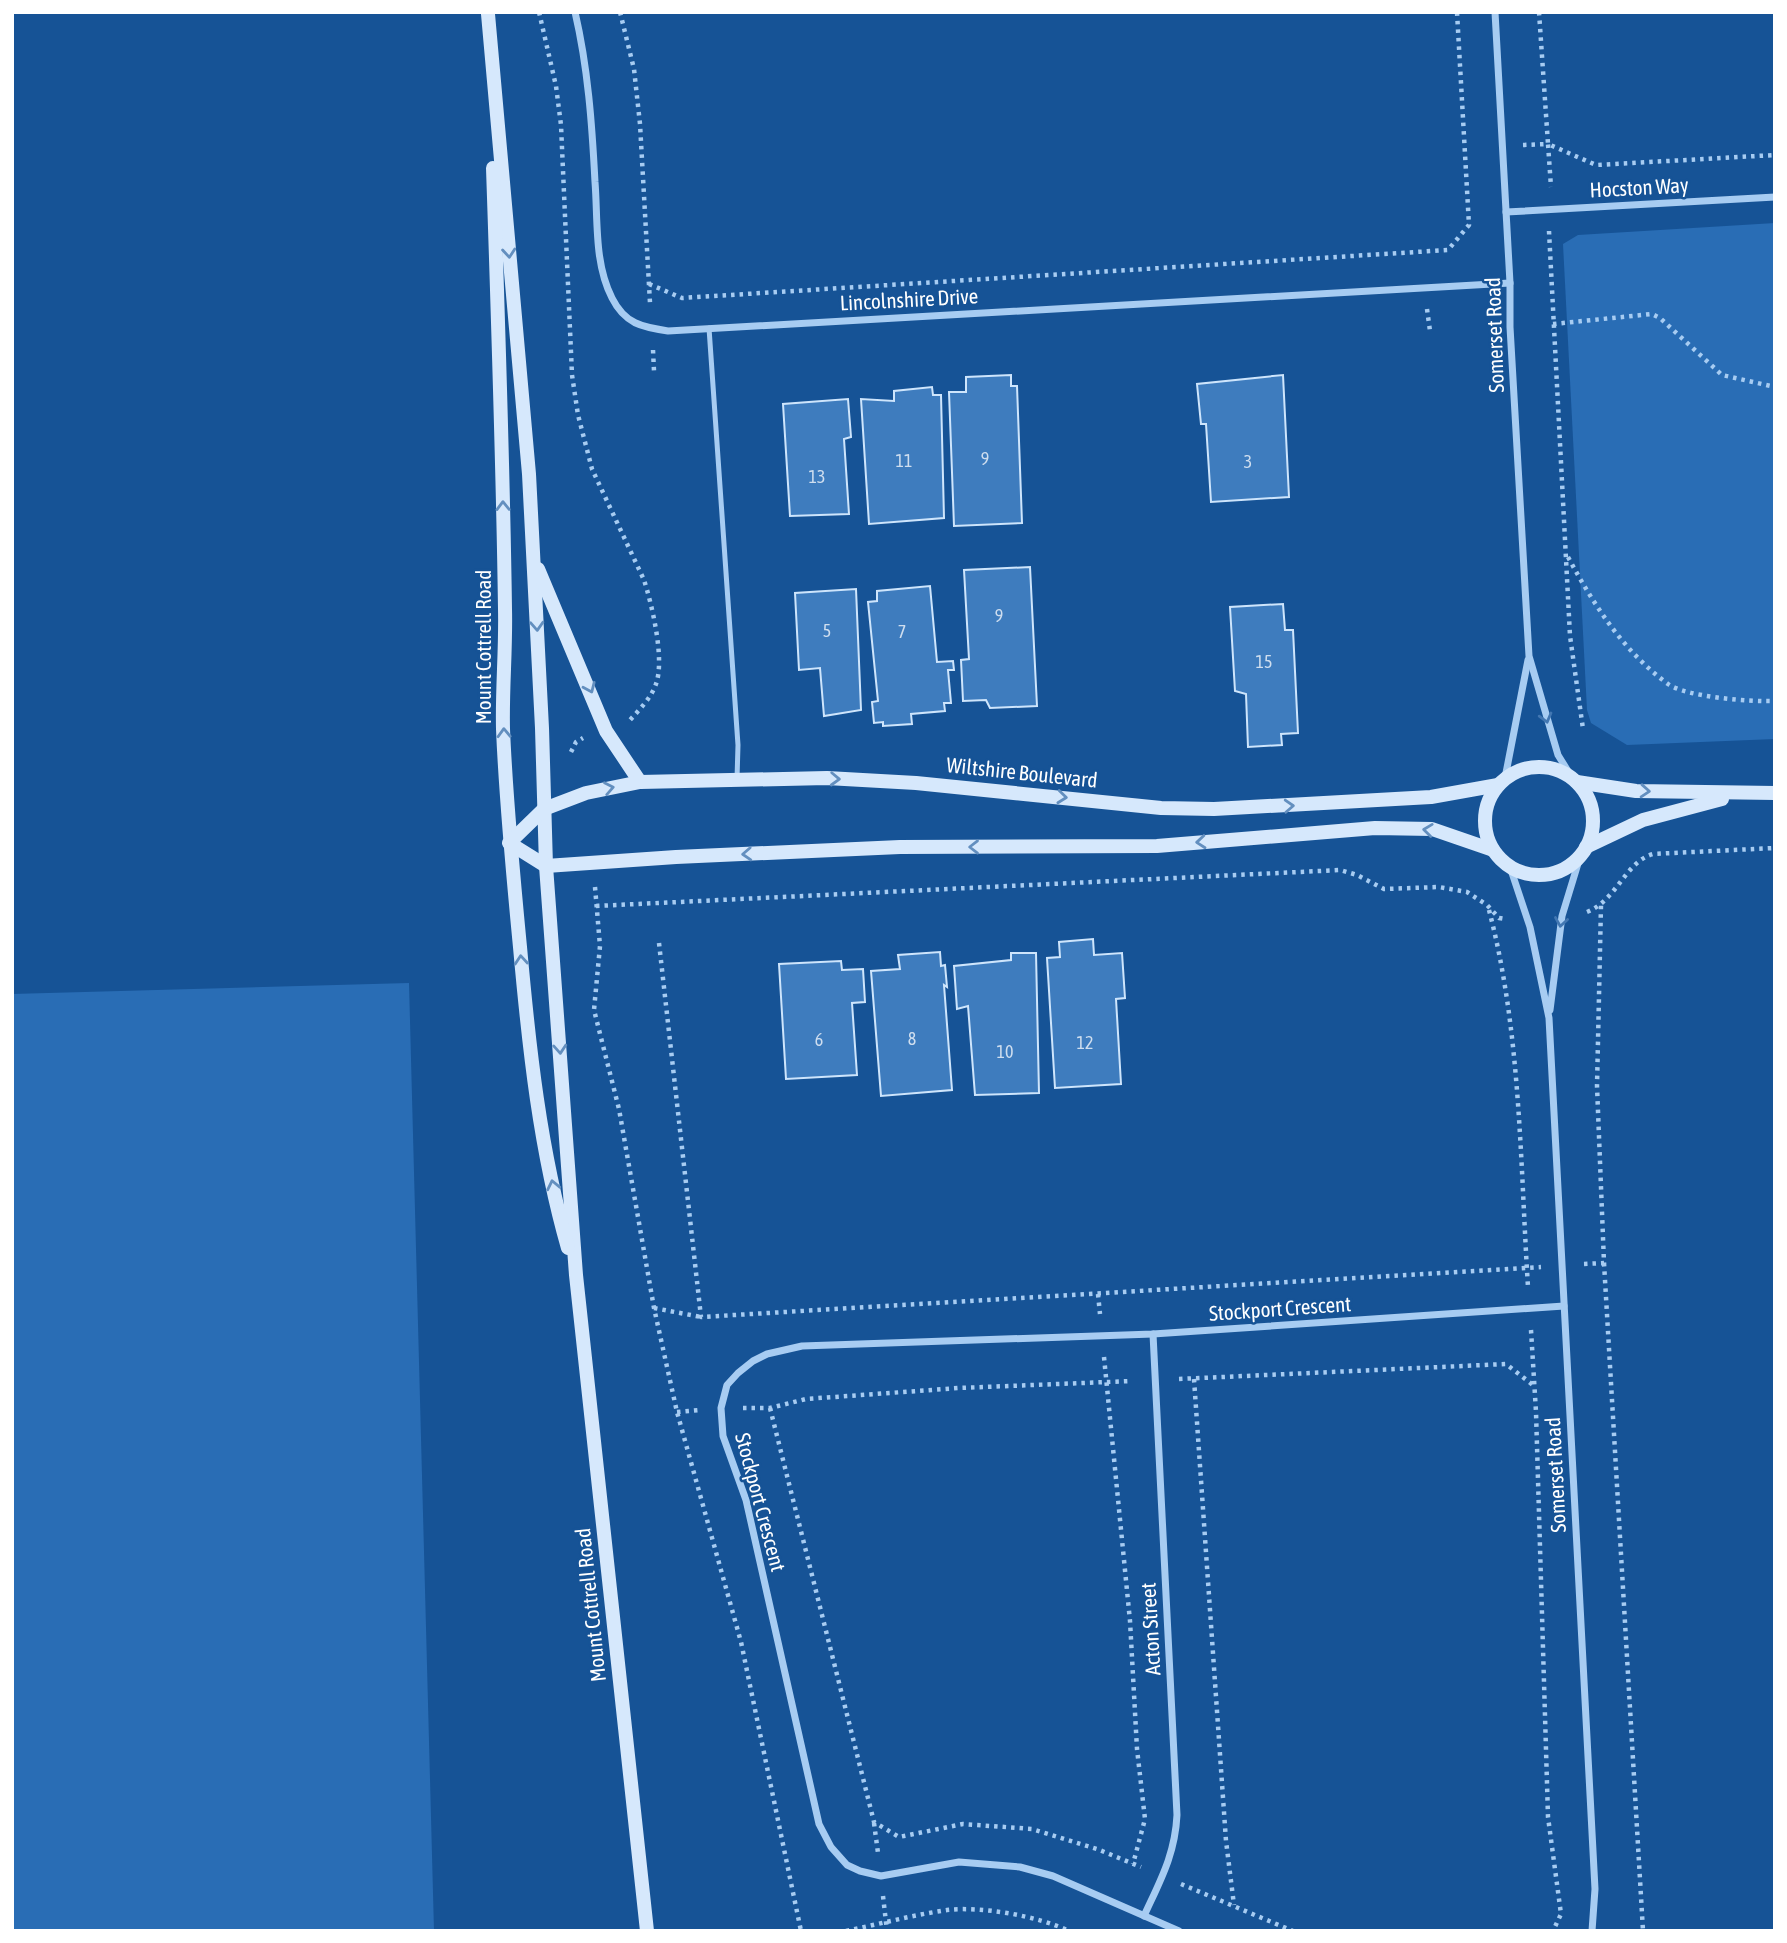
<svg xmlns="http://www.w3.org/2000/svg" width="1787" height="1943" viewBox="0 0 1787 1943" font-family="'Asap Condensed',sans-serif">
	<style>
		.green { fill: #296db5 }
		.building { fill: #3e7cbe; stroke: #cee5fc; stroke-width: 2 }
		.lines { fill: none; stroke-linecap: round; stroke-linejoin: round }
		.path { stroke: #a7ccf2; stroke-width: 4.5; stroke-dasharray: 3.5 5; stroke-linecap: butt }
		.lane { stroke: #a7ccf2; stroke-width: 5 }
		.street { stroke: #a7ccf2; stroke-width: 7 }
		.secondary { stroke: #d6e8fc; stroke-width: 14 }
		.oneway { stroke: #638fbf }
		.oneway2 { stroke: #4277b2 }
		.labels { text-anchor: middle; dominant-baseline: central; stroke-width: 5; stroke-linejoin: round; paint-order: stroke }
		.number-label { font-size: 18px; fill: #cfdeef }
		.street-label { font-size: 21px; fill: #fff; stroke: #165396 }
	</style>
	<rect width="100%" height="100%" fill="#165396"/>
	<!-- green -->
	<g class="green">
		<polygon points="1775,223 1775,739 1627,745 1591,723 1587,710 1563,244 1578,235"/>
		<polygon points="409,983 434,1931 12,1931 12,994"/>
	</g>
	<!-- building -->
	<g class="building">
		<polygon points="1011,375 1011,386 1017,386 1022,523 954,526 949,392 966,392 966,377"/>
		<polygon points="1283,375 1289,497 1211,502 1206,424 1201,424 1197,384"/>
		<polygon points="932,387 933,395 941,395 944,518 869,524 861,399 894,401 894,391"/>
		<polygon points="848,399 851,437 844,439 849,514 790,516 783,404"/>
		<polygon points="1030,567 1037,706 990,708 986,700 963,701 961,660 969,659 964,570"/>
		<polygon points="930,586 937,662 953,661 954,670 948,670 951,703 944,703 945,711 911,714 912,724 883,726 883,722 874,723 872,702 878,701 868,602 877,601 877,591"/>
		<polygon points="856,589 861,710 824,716 820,668 799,670 795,593"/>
		<polygon points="1283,604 1285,630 1293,630 1298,733 1281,734 1282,745 1248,747 1246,694 1235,691 1230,607"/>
		<polygon points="1093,939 1094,955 1122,953 1125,998 1116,999 1121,1084 1055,1088 1047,958 1060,957 1059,942"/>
		<polygon points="940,952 941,966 945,965 947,987 944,985 952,1090 881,1096 871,971 900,969 898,955"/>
		<polygon points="1011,953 1036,953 1039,1093 975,1095 968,1006 957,1009 954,966 1011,960"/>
		<polygon points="841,961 842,970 863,969 865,1002 852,1003 857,1075 786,1079 779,964"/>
	</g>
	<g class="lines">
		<!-- path -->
		<g class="path">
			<path d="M539,12L556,86L561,125L572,375L578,415L592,469L644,580C652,605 665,659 656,684C651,698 640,709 630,720"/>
			<polyline points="620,12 634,69 640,124 650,303"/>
			<polyline points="1539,12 1548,144 1596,165 1775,155"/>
			<polyline points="1523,145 1548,144 1551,187"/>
			<polyline points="1549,231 1570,636 1583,729"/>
			<polyline points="649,284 682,298 1448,250 1469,225 1457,12"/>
			<polyline points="1427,309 1430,331"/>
			<polyline points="1553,324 1652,314 1660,318 1722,375 1775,387"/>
			<polyline points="653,350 654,371"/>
			<path d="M1568,557C1594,605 1623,651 1668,684C1686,697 1751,702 1775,701"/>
			<polyline points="571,752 576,742 583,738"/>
			<polyline points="595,887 600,946 594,1010 619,1109 654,1308 677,1412 741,1642 801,1931"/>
			<polyline points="596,906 1340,870 1357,875 1384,889 1439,887 1467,892 1487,905 1499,918 1505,919"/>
			<path d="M1489,910C1521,1032 1520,1161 1528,1287"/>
			<path d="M1587,912C1617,900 1625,862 1653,854L1775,848"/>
			<polyline points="659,943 701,1317 1541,1267"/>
			<polyline points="1604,1263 1643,1931"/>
			<polyline points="1584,1264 1604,1263 1597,1086 1601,905"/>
			<polyline points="1098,1294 1100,1314"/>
			<polyline points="654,1308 701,1317"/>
			<polyline points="1531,1330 1536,1412 1548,1817 1561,1914 1553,1931"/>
			<polyline points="1104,1357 1130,1621 1137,1749 1145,1819 1133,1864"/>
			<polyline points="1179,1379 1506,1364 1533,1385"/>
			<polyline points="1194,1379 1226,1841 1234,1905"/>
			<polyline points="743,1408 770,1408 806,1399 959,1388 1132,1381"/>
			<polyline points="770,1408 874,1822 899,1837 963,1824 1032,1829 1097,1849 1141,1867"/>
			<polyline points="677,1412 699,1410"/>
			<polyline points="874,1823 878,1853"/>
			<polyline points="1181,1884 1293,1931"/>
			<polyline points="883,1896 887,1931"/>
			<path d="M846,1931C879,1924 913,1915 947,1910C981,1906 1038,1916 1069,1931"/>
		</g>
		<!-- lane -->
		<polyline class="lane" points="709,328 738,745 737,779"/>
		<!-- street -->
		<g class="street">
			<path d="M575,12C588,68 592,124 595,182C598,220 594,263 612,298C625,324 642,327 668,331L1510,283"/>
			<polyline points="1495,12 1510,283 1510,327 1529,656 1558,755 1571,776"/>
			<polyline points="1506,212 1775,197"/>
			<polyline points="1505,778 1528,660"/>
			<polyline points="1510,867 1530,927 1549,1018 1595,1889 1592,1931"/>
			<polyline points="1550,1010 1562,916 1580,857"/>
			<path d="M1144,1916C1160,1881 1175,1855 1177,1815L1153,1334"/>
			<polyline points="1179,1931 1053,1876 1020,1867 959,1862 881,1876 860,1871 847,1865 831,1847 819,1824 746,1500 723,1436 721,1408 727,1385 738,1373 753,1361 767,1354 802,1346 1153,1334 1564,1306"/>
		</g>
		<!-- secondary -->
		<g class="secondary">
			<polyline points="488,14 529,474 542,728 546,866 576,1275 647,1931"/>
			<path d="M493,168C498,315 503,462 505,609C506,649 502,689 503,729C506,802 513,874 520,947C529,1048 540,1150 568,1248"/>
			<polyline points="538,569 606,731 640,782"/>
			<circle cx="1539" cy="821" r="54"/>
			<polyline points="1577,782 1636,791 1775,793"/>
			<polyline points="1586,847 1643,820 1722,799"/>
			<polyline points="1493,850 1432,829 1375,828 1157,846 900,847 676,857 546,866 509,843 544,809 586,793 640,782 827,778 916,783 1161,808 1214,809 1431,797 1498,785"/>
		</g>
	</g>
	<!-- one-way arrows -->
	<defs><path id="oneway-chevron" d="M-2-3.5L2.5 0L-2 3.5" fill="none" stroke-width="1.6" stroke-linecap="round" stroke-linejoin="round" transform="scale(1.75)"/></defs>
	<g class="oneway">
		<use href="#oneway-chevron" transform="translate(509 253) rotate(85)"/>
		<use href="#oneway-chevron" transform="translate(503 506) rotate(-91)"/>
		<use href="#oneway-chevron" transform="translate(537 626) rotate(87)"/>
		<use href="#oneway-chevron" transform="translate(590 688) rotate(66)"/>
		<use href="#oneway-chevron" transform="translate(504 733) rotate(-92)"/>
		<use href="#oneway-chevron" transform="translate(835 779) rotate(2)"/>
		<use href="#oneway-chevron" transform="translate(609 788) rotate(-11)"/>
		<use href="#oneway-chevron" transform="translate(1645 791) rotate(4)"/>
		<use href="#oneway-chevron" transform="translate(1062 797) rotate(6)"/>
		<use href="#oneway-chevron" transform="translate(1289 806) rotate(-3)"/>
		<use href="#oneway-chevron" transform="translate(1428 830) rotate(-173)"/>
		<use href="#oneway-chevron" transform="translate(1201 842) rotate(175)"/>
		<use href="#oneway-chevron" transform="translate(974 847) rotate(180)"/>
		<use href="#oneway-chevron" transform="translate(747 854) rotate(177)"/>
		<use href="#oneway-chevron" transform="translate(521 960) rotate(-95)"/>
		<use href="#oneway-chevron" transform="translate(560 1049) rotate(86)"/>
		<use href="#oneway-chevron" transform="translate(553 1185) rotate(-102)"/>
	</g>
	<g class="oneway2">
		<use href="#oneway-chevron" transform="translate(1546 718) rotate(75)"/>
		<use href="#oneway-chevron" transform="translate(1561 922) rotate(99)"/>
	</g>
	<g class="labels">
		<!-- number labels -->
		<g class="number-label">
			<text x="985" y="458">9</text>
			<text x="904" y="460">11</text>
			<text x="1248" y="461">3</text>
			<text x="817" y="476">13</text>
			<text x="999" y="615">9</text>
			<text x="827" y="630">5</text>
			<text x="902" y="631">7</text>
			<text x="1264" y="661">15</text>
			<text x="912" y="1038">8</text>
			<text x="819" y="1039">6</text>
			<text x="1085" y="1042">12</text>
			<text x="1005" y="1051">10</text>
		</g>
		<!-- street labels -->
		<g class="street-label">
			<text transform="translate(1639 187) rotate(-3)">Hocston Way</text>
			<text transform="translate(909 299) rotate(-3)">Lincolnshire Drive</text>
			<text transform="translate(1494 335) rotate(-92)">Somerset Road</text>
			<text transform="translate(483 647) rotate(-90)">Mount Cottrell Road</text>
			<text transform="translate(1022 772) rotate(6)">Wiltshire Boulevard</text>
			<text transform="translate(1280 1308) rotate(-4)">Stockport Crescent</text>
			<text transform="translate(1555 1475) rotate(-93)">Somerset Road</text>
			<text transform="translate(761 1502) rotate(75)">Stockport Crescent</text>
			<text transform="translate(590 1605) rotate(-96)">Mount Cottrell Road</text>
			<text transform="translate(1150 1629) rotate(-93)">Acton Street</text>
		</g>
	</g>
	<!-- border -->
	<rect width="1787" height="1943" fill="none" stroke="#ffffff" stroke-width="28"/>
</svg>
